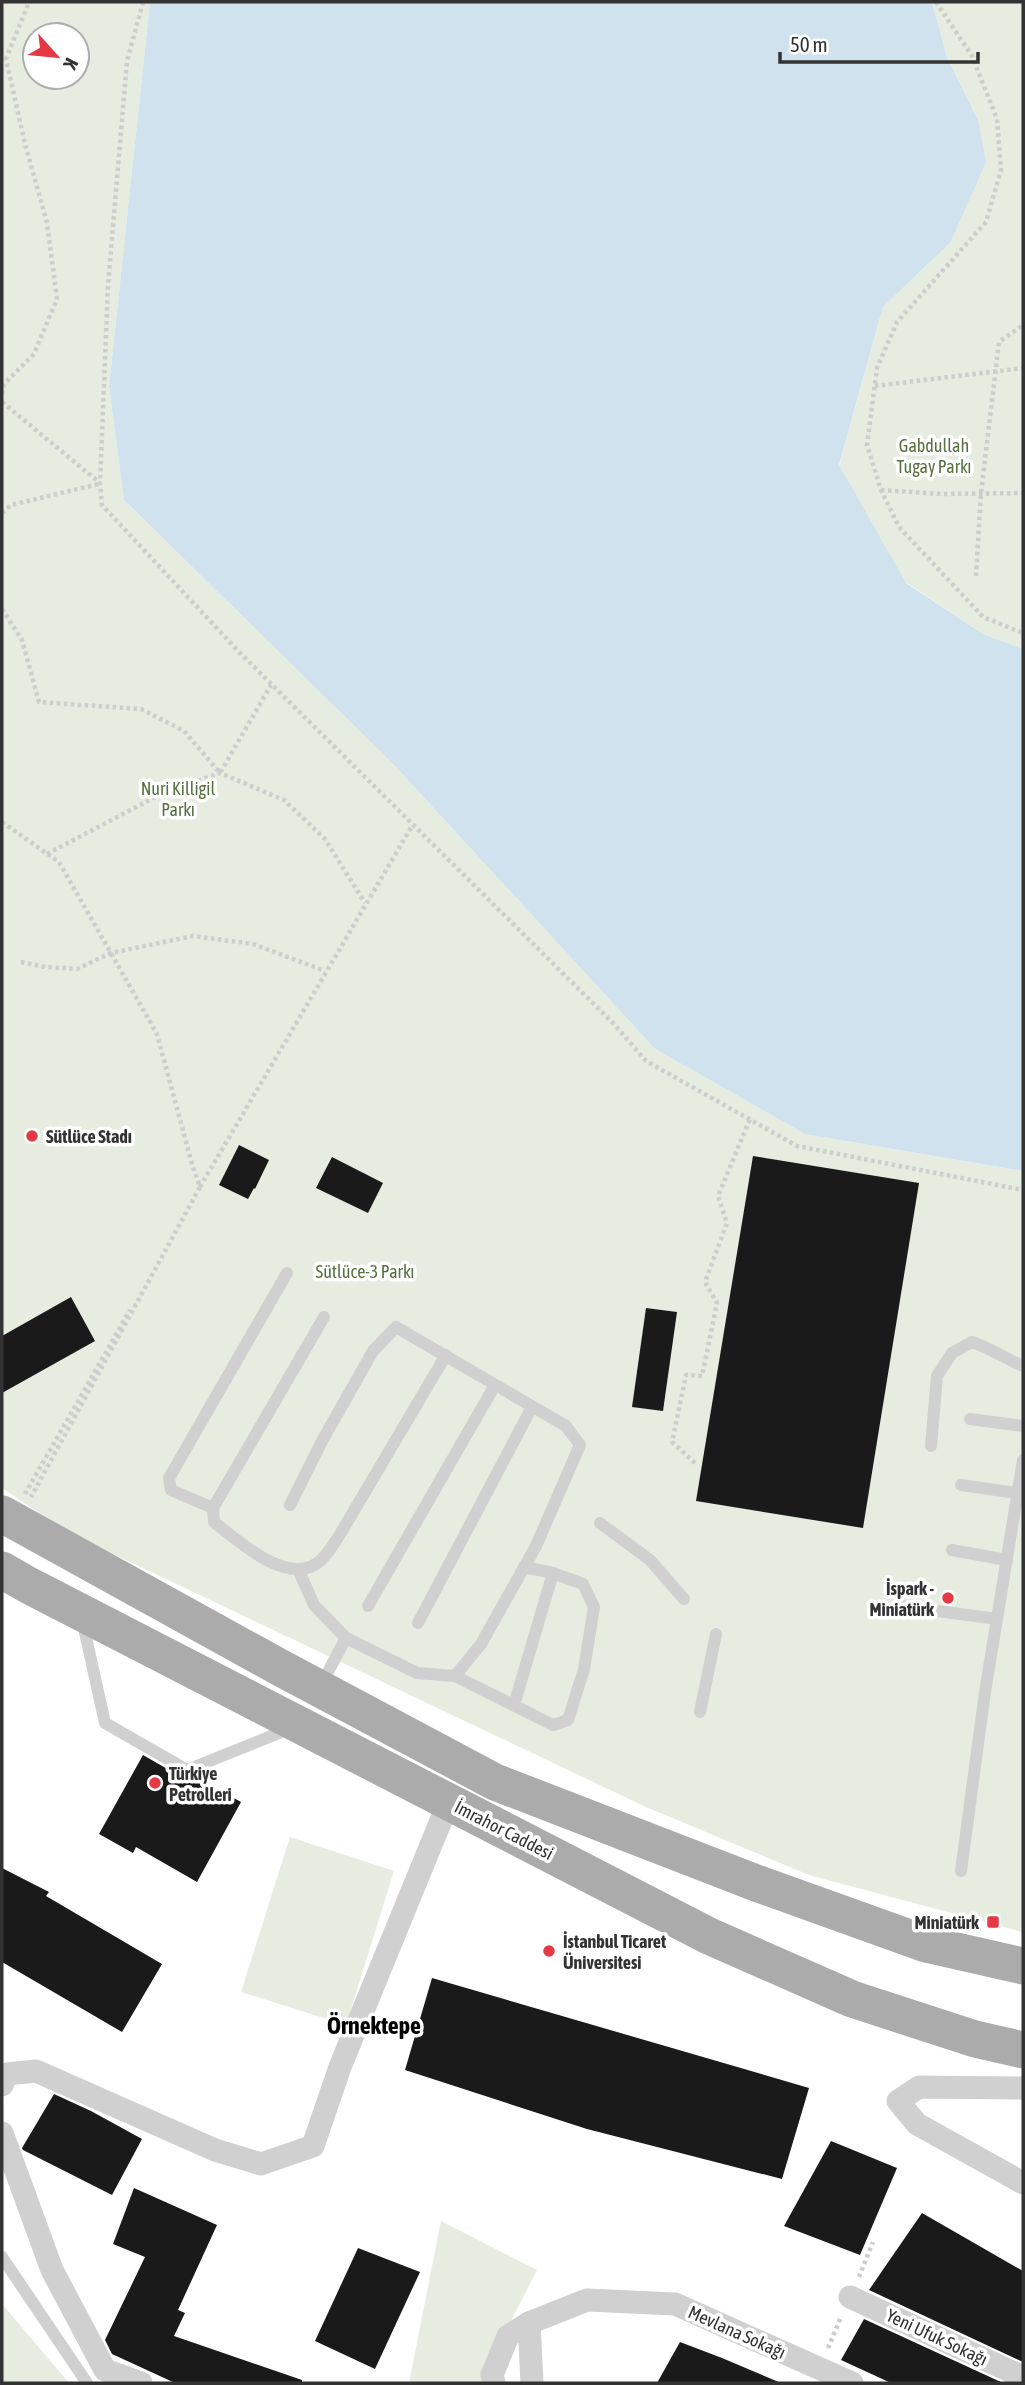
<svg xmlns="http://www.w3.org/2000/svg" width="1025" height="2385" viewBox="0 0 1025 2385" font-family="'Asap Condensed',sans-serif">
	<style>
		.green { fill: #e6ecdf; fill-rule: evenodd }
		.water { fill: #cfe2ee }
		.building { fill: #1a1a1a }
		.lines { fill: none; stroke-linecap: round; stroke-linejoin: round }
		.path { stroke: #cdcdcd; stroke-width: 4.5; stroke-dasharray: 3.5 3.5; stroke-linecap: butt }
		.service { stroke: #d0d0d0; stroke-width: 12 }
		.minor { stroke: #d0d0d0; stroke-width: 23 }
		.primary { stroke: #ababab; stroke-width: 37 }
		.poi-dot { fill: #e63946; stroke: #fff; stroke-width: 2.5 }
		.labels { text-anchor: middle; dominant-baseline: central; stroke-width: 7; stroke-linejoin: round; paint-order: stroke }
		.park-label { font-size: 18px; fill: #56703f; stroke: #fff }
		.poi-label { font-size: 18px; font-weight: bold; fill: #333; stroke: #fff; text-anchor: start }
		.street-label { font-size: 18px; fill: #333; stroke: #fff }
		.district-label { font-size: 24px; font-weight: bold; fill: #000; stroke: #fff }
	</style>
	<rect width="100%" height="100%" fill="#fff"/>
	<!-- green -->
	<g class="green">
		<path d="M2,2H150L109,386L124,500L395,766L655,1049L805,1134L1023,1171V1932L809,1875L646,1807L69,1533L2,1488ZM35,35H77V77H35Z"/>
		<polygon points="932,2 1023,2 1023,649 983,634 901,579 839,466 883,307 950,243 978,120 947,57"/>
		<polygon points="290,1837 394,1871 346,2025 241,1992"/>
		<polygon points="441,2221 537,2270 492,2358 495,2383 409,2383"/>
		<polygon points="2,2304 69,2383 2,2383"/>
	</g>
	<!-- water -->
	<polygon class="water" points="150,2 932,2 947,57 978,120 986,162 950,243 883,307 839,465 906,583 983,634 1023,649 1023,1171 805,1134 655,1049 395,766 124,500 109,386"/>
	<!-- building -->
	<g class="building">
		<polygon points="239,1145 269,1160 255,1189 254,1188 248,1199 219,1185"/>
		<polygon points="753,1156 919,1183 863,1528 696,1501"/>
		<polygon points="332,1157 383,1183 368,1213 316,1188"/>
		<polygon points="71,1297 95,1341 2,1393 2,1336"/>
		<polygon points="646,1308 677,1312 663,1411 632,1407"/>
		<polygon points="143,1755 183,1778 195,1776 241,1802 197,1882 136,1847 133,1853 99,1834"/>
		<polygon points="2,1868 49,1892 46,1896 162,1964 122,2032 2,1962"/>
		<polygon points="432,1978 809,2088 782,2179 587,2129 405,2070"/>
		<polygon points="54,2094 91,2111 142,2139 112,2195 23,2150 22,2148"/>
		<polygon points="831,2141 897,2168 860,2255 784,2226"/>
		<polygon points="134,2188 217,2225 178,2310 185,2313 174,2336 302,2380 302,2383 175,2383 112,2354 105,2340 145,2257 113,2244"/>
		<polygon points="922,2213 1023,2271 1023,2362 869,2290"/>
		<polygon points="358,2248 420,2272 375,2369 315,2341"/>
		<polygon points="864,2319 1003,2383 891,2383 841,2360"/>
		<polygon points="680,2342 722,2358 781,2383 657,2383"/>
	</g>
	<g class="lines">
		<!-- path -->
		<g class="path">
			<polyline points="143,2 127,61 108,285 100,484 102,505 240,653 614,1024 646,1061 797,1146 1023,1190"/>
			<polyline points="936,2 972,56 997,119 1001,170 986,222 897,322 877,368 867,445 881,490 899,527 983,617 1023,633"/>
			<polyline points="875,386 1023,368"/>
			<polyline points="2,394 4,384 34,354 57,299 47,223 25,144 6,59 29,2"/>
			<polyline points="2,402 100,483"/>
			<polyline points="881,490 942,494 1023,493"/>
			<polyline points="2,513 11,505 99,484"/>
			<polyline points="976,576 981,493 999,342 1023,325"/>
			<polyline points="2,609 22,640 39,702 141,709 184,731 220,773 271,685"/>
			<polyline points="2,822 59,862 157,1034 192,1164 200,1187 31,1497"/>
			<polyline points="47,854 159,795 220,773 284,800 325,839 365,903"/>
			<polyline points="21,962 45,967 77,969 111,953 193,936 253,944 325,971"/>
			<polyline points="200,1187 412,826"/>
			<polyline points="695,1463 672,1442 686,1375 702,1376 717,1303 705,1282 727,1223 718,1196 750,1119"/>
			<polyline points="25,1494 130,1310"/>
			<polyline points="859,2277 873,2242"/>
			<polyline points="828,2348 841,2317"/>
		</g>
		<!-- service -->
		<g class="service">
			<path d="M324,1317L213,1508L214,1522C239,1542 293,1591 323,1558C329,1552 334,1543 339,1536L446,1355"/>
			<polyline points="970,1419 1023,1426"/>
			<path d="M931,1446L937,1376L952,1353L972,1342C991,1348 1005,1359 1023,1366"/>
			<polyline points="961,1485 1023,1494"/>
			<polyline points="290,1505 322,1441 373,1351 396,1327 566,1426 580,1445 536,1546 481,1644 455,1676 417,1673 346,1638 321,1685"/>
			<polyline points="213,1508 171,1490 169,1478 287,1273"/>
			<polyline points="600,1523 650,1560 684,1599"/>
			<polyline points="952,1550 1007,1560"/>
			<polyline points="299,1571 314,1605 346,1638"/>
			<polyline points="368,1606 495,1385"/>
			<polyline points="900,1606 997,1619"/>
			<polyline points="82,1619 105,1723 187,1770 289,1729"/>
			<polyline points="418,1623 532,1407"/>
			<polyline points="455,1676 553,1725 568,1720 584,1669 594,1607 583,1584 553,1573 524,1567"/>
			<polyline points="514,1705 553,1573"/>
			<polyline points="700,1712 716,1634"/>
			<polyline points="961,1871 985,1692 1023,1460"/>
			<polyline points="2,2257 87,2383"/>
		</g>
		<!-- minor -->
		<g class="minor">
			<polyline points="2,2085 7,2074 36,2071 215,2150 261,2164 313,2146 340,2067 449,1801"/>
			<polyline points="1023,2088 919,2087 898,2101 917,2124 1023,2183"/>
			<polyline points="2,2133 52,2270 105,2370 141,2383"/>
			<polyline points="850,2297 1023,2377"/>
			<polyline points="529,2323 532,2383"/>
			<polyline points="494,2383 492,2375 508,2336 529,2323 587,2300 675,2304 852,2383"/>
		</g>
		<!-- primary -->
		<g class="primary">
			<polyline points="2,1514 279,1667 495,1782 756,1883 926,1944 1023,1966"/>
			<polyline points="2,1570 28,1585 709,1936 852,1999 975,2039 1023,2050"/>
		</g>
	</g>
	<!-- markers -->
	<g class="poi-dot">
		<circle cx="32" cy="1136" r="7"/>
		<circle cx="948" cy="1598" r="7"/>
		<circle cx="155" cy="1783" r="7"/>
		<rect x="986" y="1915" width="14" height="14" rx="3.5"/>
		<circle cx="549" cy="1951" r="7"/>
	</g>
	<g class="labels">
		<!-- park labels -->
		<g class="park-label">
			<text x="934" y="445">Gabdullah<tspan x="934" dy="21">Tugay Parkı</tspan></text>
			<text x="178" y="788">Nuri Killigil<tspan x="178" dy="21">Parkı</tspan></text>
			<text x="365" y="1271">Sütlüce-3 Parkı</text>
		</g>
		<!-- poi labels -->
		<g class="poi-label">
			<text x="46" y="1136">Sütlüce Stadı</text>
			<text x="934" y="1588" text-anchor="end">İspark -<tspan x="934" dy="21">Miniatürk</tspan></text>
			<text x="169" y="1773">Türkiye<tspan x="169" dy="21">Petrolleri</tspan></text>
			<text x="979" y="1922" text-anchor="end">Miniatürk</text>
			<text x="563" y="1941">İstanbul Ticaret<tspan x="563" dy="21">Üniversitesi</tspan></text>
		</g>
		<!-- street labels -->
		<g class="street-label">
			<text transform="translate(504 1830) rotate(27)">İmrahor Caddesi</text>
			<text transform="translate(737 2332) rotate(24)">Mevlana Sokağı</text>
			<text transform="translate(937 2337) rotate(25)">Yeni Ufuk Sokağı</text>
		</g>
		<!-- district labels -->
		<g class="district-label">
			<text x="374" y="2025">Örnektepe</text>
		</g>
	</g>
	<!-- border -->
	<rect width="1025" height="2385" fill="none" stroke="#333333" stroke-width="7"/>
	<!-- north arrow -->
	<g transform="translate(56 56) rotate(117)"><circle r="33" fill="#ffffff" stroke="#adadad" stroke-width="2"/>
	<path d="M0-5L12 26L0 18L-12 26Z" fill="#e63946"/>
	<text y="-10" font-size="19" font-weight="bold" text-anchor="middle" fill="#333333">K</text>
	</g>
	<!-- scale -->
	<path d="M780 52v10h198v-10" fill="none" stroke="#333333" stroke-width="3.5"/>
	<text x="790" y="52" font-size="21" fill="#333333" stroke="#ffffff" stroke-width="5" paint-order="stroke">50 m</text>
</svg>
